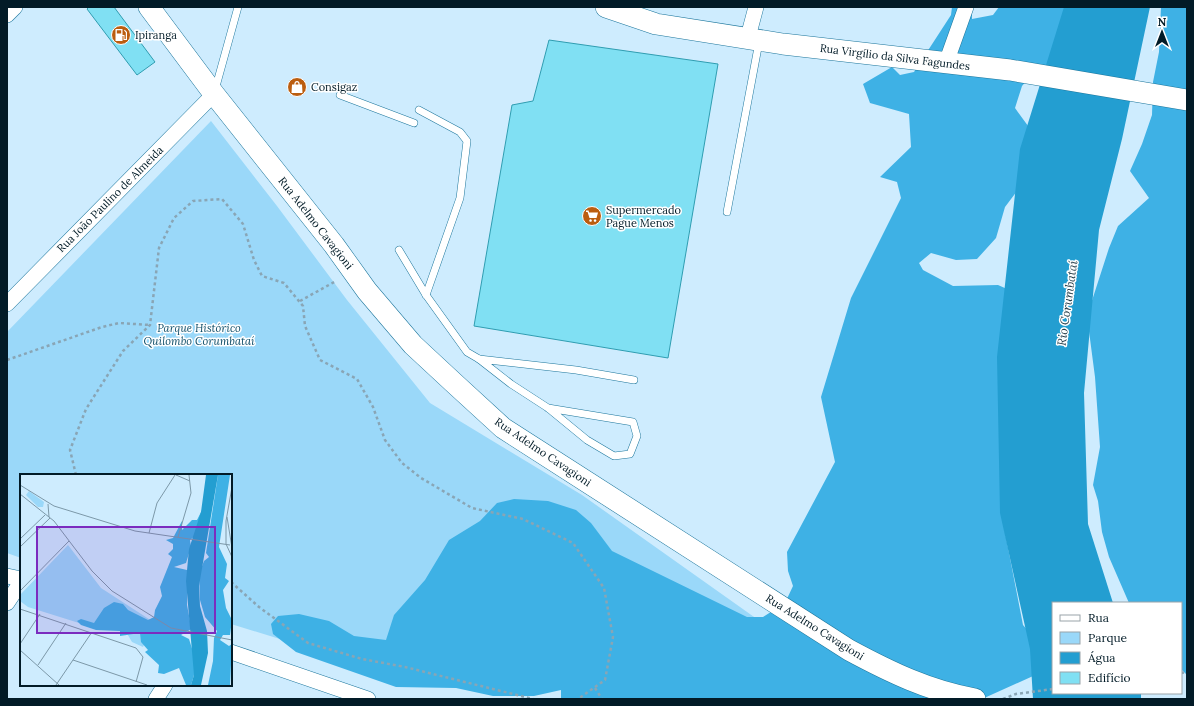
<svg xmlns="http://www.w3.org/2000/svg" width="1194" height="706" viewBox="0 0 1194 706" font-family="Lora,serif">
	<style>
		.green { fill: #9ad8f9 }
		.forest { fill: #3eb1e5 }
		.water { fill: #239ed1 }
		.building { fill: #80e0f3; stroke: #2f9db1 }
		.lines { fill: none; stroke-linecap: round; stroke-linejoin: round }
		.lane-casing { stroke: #1c769c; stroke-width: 8 }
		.street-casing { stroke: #1c769c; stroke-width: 16 }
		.secondary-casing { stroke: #1c769c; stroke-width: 22 }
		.path { stroke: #89a5b5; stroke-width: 2.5; stroke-dasharray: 3 3; stroke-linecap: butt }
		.lane { stroke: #fff; stroke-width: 7 }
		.street { stroke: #fff; stroke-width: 15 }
		.secondary { stroke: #fff; stroke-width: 21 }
		.labels { text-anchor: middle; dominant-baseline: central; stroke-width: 3; stroke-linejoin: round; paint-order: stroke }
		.poi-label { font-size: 11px; fill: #021b27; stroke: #fff; text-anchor: start }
		.street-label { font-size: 11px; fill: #021b27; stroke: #fff }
		.park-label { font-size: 11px; font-style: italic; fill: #0e4d68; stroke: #fff }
		.water-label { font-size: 12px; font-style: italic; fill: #253e4a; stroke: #fff }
		.inset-road { fill: none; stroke: #7c98a8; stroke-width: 1 }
		.view { fill: #7b2cbf; fill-opacity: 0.15; stroke: #7b2cbf; stroke-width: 2 }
		.inset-edge { fill: none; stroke: #021b27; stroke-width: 2 }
	</style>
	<rect width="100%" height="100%" fill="#ceecfe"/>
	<!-- green -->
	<polygon class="green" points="211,121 277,206 347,300 430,403 582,495 788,641 592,689 393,674 231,624 231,475 21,475 21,558 7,553 7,332"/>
	<!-- forest -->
	<g class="forest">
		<polygon points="952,7 972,7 972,19 993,15 999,7 1100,7 1059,60 1033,73 1022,86 1015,108 1031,130 1020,187 1005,207 996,238 977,259 956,260 931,253 919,263 923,270 953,286 998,285 1007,289 1002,517 1023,625 1053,659 1053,667 982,699 561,699 561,690 534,696 493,696 456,688 396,687 296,652 273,634 271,624 278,616 299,614 329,621 354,636 386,640 394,615 425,580 449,540 480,521 497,503 514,499 548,501 576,510 591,523 612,551 747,617 763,617 785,603 793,586 788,571 787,552 835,462 821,397 851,298 901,198 897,182 880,177 911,147 909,114 870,103 863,84 892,67 900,75 914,72 951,15"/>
		<polygon points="1161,7 1187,7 1187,675 1181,669 1181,603 1129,603 1109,557 1102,532 1098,501 1093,485 1100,447 1095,377 1087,316 1109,248 1118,226 1149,198 1130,171 1142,144 1152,115 1153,82 1159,52"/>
	</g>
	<!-- water -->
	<polygon class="water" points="1064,7 1150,7 1122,139 1099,230 1084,393 1088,524 1113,603 1053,603 1053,693 1141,693 1141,699 1033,699 1030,649 1000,513 997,357 1020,149"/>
	<!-- building -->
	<g class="building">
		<polygon points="89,7 114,7 155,62 137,75 87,9"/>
		<polygon points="549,40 718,64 668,358 474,326 512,105 533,101"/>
	</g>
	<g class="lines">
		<!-- lane casing -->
		<g class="lane-casing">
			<g id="lane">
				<polyline points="215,90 238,7"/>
				<polyline points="340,95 414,123"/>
				<polyline points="419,110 460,132 467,141 460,198 426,295"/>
				<polyline points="727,212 759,42"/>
				<polyline points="399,250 426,295 467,352 479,359"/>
				<polyline points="548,408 633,422 637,436 630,454 614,456 587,440 548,408 511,384 479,359 576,370 634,380"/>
			</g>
		</g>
		<!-- street casing -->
		<g class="street-casing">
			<g id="street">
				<polyline points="7,15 15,7"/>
				<polyline points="748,37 756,7"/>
				<polyline points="946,63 966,7"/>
				<polyline points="7,304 214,94"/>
				<polyline points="7,576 21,579"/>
				<polyline points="7,603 21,582"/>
				<polyline points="231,652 368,699"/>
				<polyline points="156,699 165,685"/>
			</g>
		</g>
		<!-- secondary casing -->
		<g class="secondary-casing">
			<g id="secondary">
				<path d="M149,7L214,94L334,245L367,291L413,345L455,384L503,428L849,650C890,672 929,691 975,699"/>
				<polyline points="606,7 656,24 783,44 1010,70 1187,100"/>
			</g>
		</g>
		<!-- path -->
		<g class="path">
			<polyline points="300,301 336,281"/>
			<polyline points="7,360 102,327 119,323 150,325"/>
			<polyline points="76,475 70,450 86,409 123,351 150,325 159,248 174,218 193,201 222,199 243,224 254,260 262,276 284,283 303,306 305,326 320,360 357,379 373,407 385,440 402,463 421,478 472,508 523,519 573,543 604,588 613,637 605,680 578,699"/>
			<polyline points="231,582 259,607 308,643 362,659 405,667 533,699"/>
			<polyline points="1181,673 1187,672"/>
			<polyline points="595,688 602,699"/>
			<polyline points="1003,699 1016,694 1053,689"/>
		</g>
		<!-- lane -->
		<use href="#lane" class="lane"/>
		<!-- street -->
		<use href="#street" class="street"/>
		<!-- secondary -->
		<use href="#secondary" class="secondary"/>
	</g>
	<!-- icons -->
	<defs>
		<g id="fuel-disc" transform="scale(1)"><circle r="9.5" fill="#bb5d0f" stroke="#fff"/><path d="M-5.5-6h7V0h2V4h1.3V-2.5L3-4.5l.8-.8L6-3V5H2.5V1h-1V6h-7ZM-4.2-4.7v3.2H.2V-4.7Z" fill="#fff"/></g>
		<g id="shop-disc" transform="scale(1)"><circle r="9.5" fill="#bb5d0f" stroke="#fff"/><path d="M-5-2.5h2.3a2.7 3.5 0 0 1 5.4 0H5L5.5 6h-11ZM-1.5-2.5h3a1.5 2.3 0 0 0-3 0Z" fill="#fff"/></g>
		<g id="supermarket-disc" transform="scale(1)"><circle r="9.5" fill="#bb5d0f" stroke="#fff"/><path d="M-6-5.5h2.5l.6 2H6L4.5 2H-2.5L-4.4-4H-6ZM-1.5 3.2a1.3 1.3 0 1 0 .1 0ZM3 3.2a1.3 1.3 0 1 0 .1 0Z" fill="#fff"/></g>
	</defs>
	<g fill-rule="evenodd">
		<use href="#fuel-disc" x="121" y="35"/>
		<use href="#shop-disc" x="297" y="87"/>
		<use href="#supermarket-disc" x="592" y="216"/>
	</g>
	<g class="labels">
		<!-- poi labels -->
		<g class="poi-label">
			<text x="135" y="35">Ipiranga</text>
			<text x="311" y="87">Consigaz</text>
			<text x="606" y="210">Supermercado<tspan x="606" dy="13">Pague Menos</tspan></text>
		</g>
		<!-- street labels -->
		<g class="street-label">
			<text transform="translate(895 57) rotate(7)">Rua Virgílio da Silva Fagundes</text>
			<text transform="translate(110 199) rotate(-45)">Rua João Paulino de Almeida</text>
			<text transform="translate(316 223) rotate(52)">Rua Adelmo Cavagioni</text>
			<text transform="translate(543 452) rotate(34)">Rua Adelmo Cavagioni</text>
			<text transform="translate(815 627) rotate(32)">Rua Adelmo Cavagioni</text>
		</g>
		<!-- park labels -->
		<g class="park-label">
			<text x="199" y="328">Parque Histórico<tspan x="199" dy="13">Quilombo Corumbataí</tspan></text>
		</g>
		<!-- water labels -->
		<g class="water-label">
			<text transform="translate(1067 303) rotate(-82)">Rio Corumbataí</text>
		</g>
	</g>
	<!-- overview -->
	<g transform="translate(20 474)">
		<rect width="212" height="212" fill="#ceecfe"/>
		<path d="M9,17L24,28L23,33H18L6,21ZM48,71L81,114L135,149L123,173L112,168L105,156L75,154L8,133L0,127V121Z" fill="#9ad8f9"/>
		<path d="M198,1H210L199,73L207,90L205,104L209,107L203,116L206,134L212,146L210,161H203L200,166L209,172L212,170L210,211H188L193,187L194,164L197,157L185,143L180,126L179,100L184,87L189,83L186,79ZM187,26L175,62L170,66L171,73L166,89L154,93L167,96V131L170,147L175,153L161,161L169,165L174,181V201L171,211H166L159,194L144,200L138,199L139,191L125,178L128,176L121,168L120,159L100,162V157L76,156L61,151L57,147L61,145L74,149L84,134L94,128L103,130L108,136L128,146L134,143L135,136L142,122L140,113L152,83L148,80L153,75V70L146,66L153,64L162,47V56L172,46H177Z" fill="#3eb1e5"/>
		<path d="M186,1H198L179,112L180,132L187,157L188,179L181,211H171L174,201L166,107L169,75L181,38Z" fill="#239ed1"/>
		<path class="inset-road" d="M156,1L170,7M0,11L34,32L115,57L210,71M212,13L206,47V70L212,83M0,20L34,47L72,97L92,117L151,154L212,166M28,30L29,43M207,43L212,74M129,59L137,29L155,1M158,63L171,19L169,1M0,65L25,41M0,73L30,44M0,117L49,67M0,135L116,174L123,183L116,208M0,170L20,140M0,176L39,211M53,186L127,211M18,191L46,149M36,211L72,158"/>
		<path class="view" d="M17,53H195V159H17Z"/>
		<rect width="212" height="212" class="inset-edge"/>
	</g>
	<!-- border -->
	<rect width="1194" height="706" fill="none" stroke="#021b27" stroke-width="16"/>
	<!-- legend -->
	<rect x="1052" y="602" width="130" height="92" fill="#ffffff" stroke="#9aa4a9"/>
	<rect x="1060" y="615" width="20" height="6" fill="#ffffff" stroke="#9aa4a9"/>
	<text x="1088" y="622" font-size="12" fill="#021b27">Rua</text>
	<rect x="1060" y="632" width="20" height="12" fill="#9ad8f9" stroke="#9aa4a9"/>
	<text x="1088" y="642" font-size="12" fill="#021b27">Parque</text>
	<rect x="1060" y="652" width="20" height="12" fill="#239ed1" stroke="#9aa4a9"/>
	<text x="1088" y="662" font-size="12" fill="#021b27">Água</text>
	<rect x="1060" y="672" width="20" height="12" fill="#80e0f3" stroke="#9aa4a9"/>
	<text x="1088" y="682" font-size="12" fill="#021b27">Edifício</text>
	<!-- north arrow -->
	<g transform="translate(1162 32)" stroke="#ffffff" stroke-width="3" paint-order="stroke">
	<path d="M0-3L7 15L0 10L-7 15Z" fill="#021b27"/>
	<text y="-6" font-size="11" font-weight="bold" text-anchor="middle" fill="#021b27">N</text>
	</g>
</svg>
